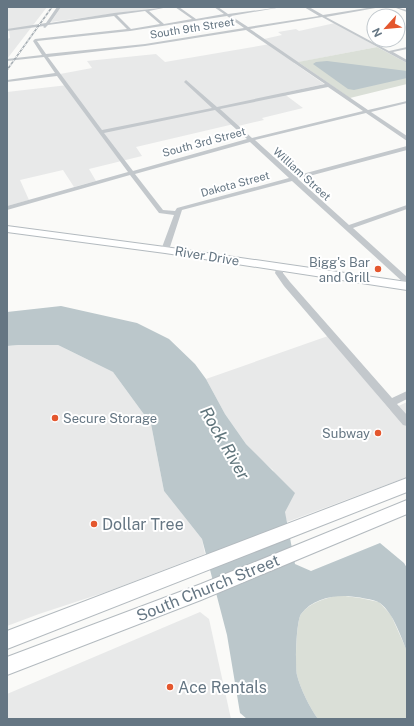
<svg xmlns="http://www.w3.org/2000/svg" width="414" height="726" viewBox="0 0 414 726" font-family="'Public Sans',sans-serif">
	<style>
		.built { fill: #e8e9e9 }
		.green { fill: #dadfd7 }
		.water { fill: #bbc7cb }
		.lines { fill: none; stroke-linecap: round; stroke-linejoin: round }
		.secondary-casing { stroke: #b3babf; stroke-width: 2 }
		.street { fill: #c3c8cc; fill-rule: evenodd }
		.secondary { fill: #fff; fill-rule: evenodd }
		.rail-casing { stroke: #a2aab0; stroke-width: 1.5 }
		.rail { stroke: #fff; stroke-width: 1; stroke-dasharray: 2.5; stroke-linecap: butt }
		.poi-dot { fill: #e4572e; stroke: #fff; stroke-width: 1.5 }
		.labels { text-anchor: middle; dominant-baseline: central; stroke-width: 4; stroke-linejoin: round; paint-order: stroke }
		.far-street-label { font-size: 11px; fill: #657683; stroke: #fff }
		.street-label { font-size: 13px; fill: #657683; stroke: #fff }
		.poi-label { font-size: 13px; fill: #657683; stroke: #fff; text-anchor: end }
		.near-poi-label { font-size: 16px; fill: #657683; stroke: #fff; text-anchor: start }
		.near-street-label { font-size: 16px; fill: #657683; stroke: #fff }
		.near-water-label { font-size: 17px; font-style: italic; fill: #60757c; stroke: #fff }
	</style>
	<rect width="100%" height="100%" fill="#fafaf8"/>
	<!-- built -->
	<g class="built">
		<polygon points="16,7 47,7 7,59 7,39 10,38 9,31 7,29 7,8"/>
		<polygon points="61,7 163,7 51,22"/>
		<polygon points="335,23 377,47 294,63 324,84 283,93 303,108 262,118 264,120 238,126 234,124 136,147 142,156 89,169 96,181 74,187 63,170 20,180 29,200 7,206 7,92 68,85 60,74 92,68 87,61 156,54 165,62 270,44 264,39 282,35 278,32 296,29 299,31"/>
		<polygon points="328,336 390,410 407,402 407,477 287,522 273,470 260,459 246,444 225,414 206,379"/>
		<polygon points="18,345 58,345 113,372 151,424 164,491 202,539 205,554 106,592 39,614 7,626 7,346"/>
		<polygon points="200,612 209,619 231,719 7,719 7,694"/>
	</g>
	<!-- green -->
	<g class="green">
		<polygon points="377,47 407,63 407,84 350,98 298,62"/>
		<path d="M338,595L360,598L379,602L391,615L407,651V719H318C310,708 300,688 297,675C295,666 296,622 301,614C310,602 325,599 338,595Z"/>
	</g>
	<!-- water -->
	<g class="water">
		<polygon points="327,61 407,71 407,78 354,90 348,89 313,64 316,62"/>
		<path d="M61,306L137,323L169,339L195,364L206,379L225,414L246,444L295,493L285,512L295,564L311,571L380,543L404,563L407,568V651C400,635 394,614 380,603C374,599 356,597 348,596C331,595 311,600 301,614C296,622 295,665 297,675C300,688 310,708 318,719H247L240,713L227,635L202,539L164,491L151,424L113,372L58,345H18L7,346V312Z"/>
	</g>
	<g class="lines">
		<!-- secondary casing -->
		<g class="secondary-casing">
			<g id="secondary">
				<polygon points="7,226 165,247 407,282 407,290 165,253 7,232"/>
				<polygon points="407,478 407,492 7,649 7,631"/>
				<polygon points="407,500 407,514 201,600 7,675 7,657 201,584"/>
			</g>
		</g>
		<!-- street -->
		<g class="street">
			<path d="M57,7H61L50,23L114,13L168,7L149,11L164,24L192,19L175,7H179L196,19L224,14L214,7H218L228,14L282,7L231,16L248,27L319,16L304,7H309L323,15L373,7H381L326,17L389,51L407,47V49L393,52L407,60V63L322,17L250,29L368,110L407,101V103L371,112L407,136V141L366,113L255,140L295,176L407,146V150L298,179L349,225L407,205V209L353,228L407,277V284L404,283L292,181L182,210L169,250L165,252L161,250L174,215L159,213L130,175L7,210V206L128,172L57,76L7,82V80L55,73L44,57L7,61V59L42,55L33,41L35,39L127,29L114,16L48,25L45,28L43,27L44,26L7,31V29L46,23ZM145,11L160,24L131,29L117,15ZM227,16L244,28L145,44L46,54L37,41L130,31ZM246,30L325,84L217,107L186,80L184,82L212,108L102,130L48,57L145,46ZM328,87L363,111L252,138L220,109ZM215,110L247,139L133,171L104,133ZM250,142L289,178L177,208L175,211L163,210L135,174Z"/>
			<polygon points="395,7 407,10 407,12 396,8"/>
			<polygon points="277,266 283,266 283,273 290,282 392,398 407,391 407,399 397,404 407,415 407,426 403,425 284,286 275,273"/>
		</g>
		<!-- secondary -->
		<use href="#secondary" class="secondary"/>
		<!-- rail casing -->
		<g class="rail-casing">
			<polyline id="rail" points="7,70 52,7"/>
		</g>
		<!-- rail -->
		<use href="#rail" class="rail"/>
	</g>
	<!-- markers -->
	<g class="poi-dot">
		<circle cx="378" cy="269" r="4"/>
		<circle cx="55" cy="418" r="4"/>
		<circle cx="378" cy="433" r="4"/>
		<circle cx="94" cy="524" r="4"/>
		<circle cx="170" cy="687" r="4"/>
	</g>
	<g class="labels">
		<!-- far-street labels -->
		<g class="far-street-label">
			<text transform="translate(192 28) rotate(-9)">South 9th Street</text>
			<text transform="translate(204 142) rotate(-15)">South 3rd Street</text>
			<text transform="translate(302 174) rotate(42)">William Street</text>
			<text transform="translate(235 184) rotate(-15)">Dakota Street</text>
		</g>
		<!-- street labels -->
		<g class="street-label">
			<text transform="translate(207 256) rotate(9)">River Drive</text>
		</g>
		<!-- poi labels -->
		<g class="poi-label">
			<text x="370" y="262">Bigg's Bar<tspan x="370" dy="15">and Grill</tspan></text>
			<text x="63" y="418" text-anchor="start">Secure Storage</text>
			<text x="370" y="433">Subway</text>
		</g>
		<!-- near-poi labels -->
		<g class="near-poi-label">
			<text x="102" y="524">Dollar Tree</text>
			<text x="178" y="687">Ace Rentals</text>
		</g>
		<!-- near-street labels -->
		<g class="near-street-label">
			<text transform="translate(208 588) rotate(-22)">South Church Street</text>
		</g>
		<!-- near-water labels -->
		<g class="near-water-label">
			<text transform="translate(225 443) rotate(60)">Rock River</text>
		</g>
	</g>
	<!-- border -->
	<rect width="414" height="726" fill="none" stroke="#657683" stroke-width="16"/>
	<!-- north arrow -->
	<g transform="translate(386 28) rotate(243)"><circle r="19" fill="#ffffff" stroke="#c1c8cd"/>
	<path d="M0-3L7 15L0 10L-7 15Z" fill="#e4572e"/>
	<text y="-6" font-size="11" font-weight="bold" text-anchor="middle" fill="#657683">N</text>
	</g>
</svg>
